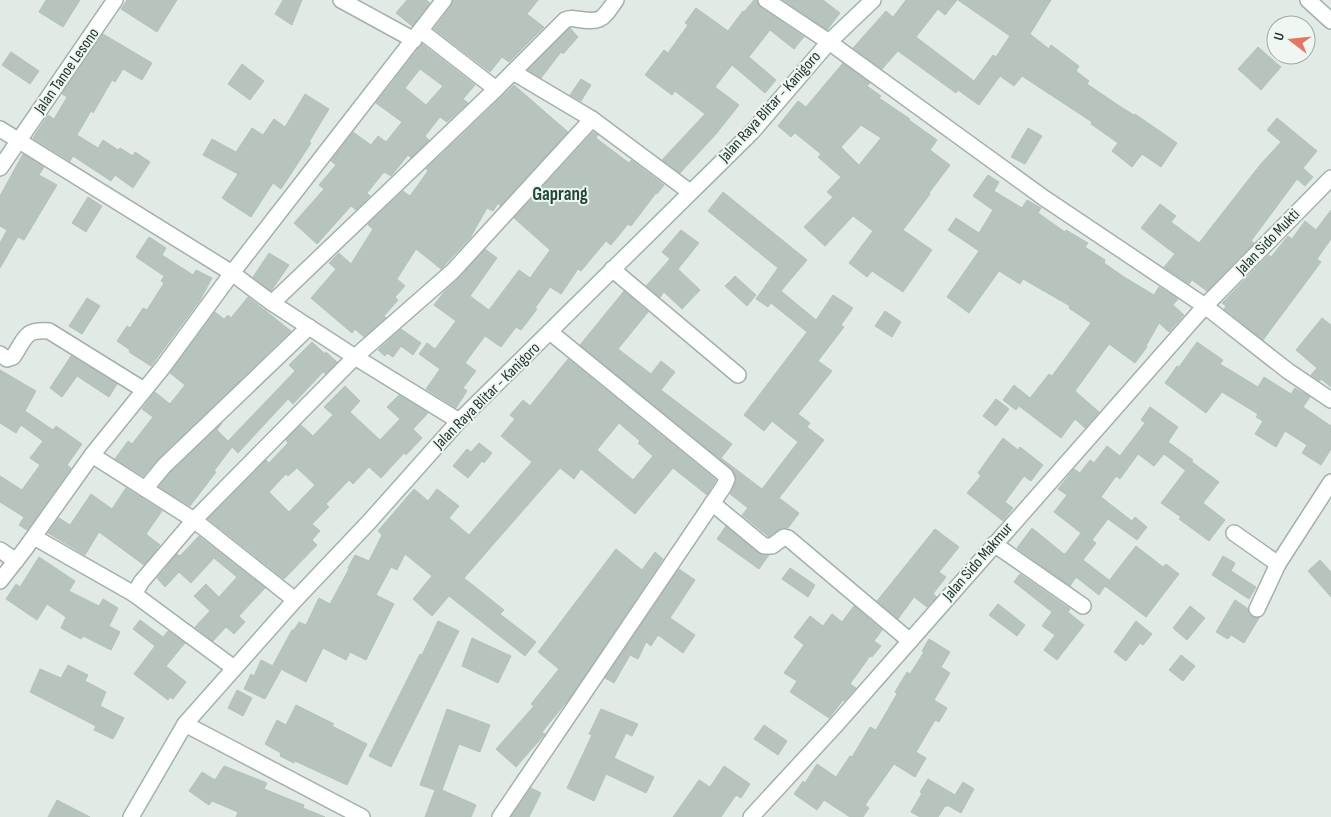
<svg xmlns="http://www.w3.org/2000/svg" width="1331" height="817" viewBox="0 0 1331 817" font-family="'Sofia Sans Condensed',sans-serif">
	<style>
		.building { fill: #b6c4bd; stroke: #b4c2bb; fill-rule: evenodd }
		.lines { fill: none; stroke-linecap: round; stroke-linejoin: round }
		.street-casing { stroke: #a4b1ab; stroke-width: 18 }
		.secondary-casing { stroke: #a1b4ab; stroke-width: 18 }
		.street { stroke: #fff; stroke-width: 15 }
		.secondary { stroke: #fff; stroke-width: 15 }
		.labels { text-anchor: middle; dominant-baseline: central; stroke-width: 4; stroke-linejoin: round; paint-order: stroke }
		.street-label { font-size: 16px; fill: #233830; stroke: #f0f7f3 }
		.quarter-label { font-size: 19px; font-weight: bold; fill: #21483a; stroke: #f0f7f3 }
	</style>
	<rect width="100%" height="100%" fill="#e1eae5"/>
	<!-- building -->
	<g class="building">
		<polygon points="46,0 80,0 63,27 39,12"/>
		<polygon points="127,0 177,0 157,32 121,9"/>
		<polygon points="283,0 302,0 292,25 275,14"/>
		<polygon points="407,0 426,0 430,3 412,26 396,13"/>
		<polygon points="453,0 538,0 527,14 544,27 509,62 502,57 490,72 434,29 451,6"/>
		<polygon points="754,0 757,0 761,8 804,37 794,49 770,30 749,57 776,80 765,93 732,65 715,87 739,105 716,134 680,173 662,160 705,114 675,91 672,95 645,75 664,50 668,53 688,25 685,23 696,8 728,31 743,11 744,12"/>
		<polygon points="783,0 823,0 840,13 827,30"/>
		<polygon points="906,0 957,0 945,15 938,9 916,37 974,81 993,55 996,57 1010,36 958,0 1051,0 1030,34 1049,49 1051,45 1079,66 1076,71 1089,81 1087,84 1121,107 1134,115 1135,114 1177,143 1161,167 1142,154 1132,167 1112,151 1118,143 1091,124 1092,122 1022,76 1014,86 1000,76 979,105 958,90 956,93 898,51 882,69 853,48 886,11 893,17"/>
		<polygon points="570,28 578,37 563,54 561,52 541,78 528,70"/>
		<polygon points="103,34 152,63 142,80 123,69 115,82 112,80 93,113 91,111 77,135 98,148 103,140 118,150 120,148 133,156 135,152 150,162 133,188 115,175 111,181 73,156 70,161 33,138 48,115 54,119 67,97 62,94"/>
		<path d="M422,44L475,85L463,99L468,103L447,122L440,117L425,136L429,140L411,158L408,155L391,176L384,172L367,193L370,196L356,210L351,206L317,244L294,223L324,189L319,185L336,165L331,161L353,132L371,145L378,136L386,142L402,122L376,103ZM420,69L443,86L426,105L405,88Z"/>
		<polygon points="1258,47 1281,67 1261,90 1238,69"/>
		<polygon points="11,52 39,71 30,84 2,65"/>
		<path d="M843,63L870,83L867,86L881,96L879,98L910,119L909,120L937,140L930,150L950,165L929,193L930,194L903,230L932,250L903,292L872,271L867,277L849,263L873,231L853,216L825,246L804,227L833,197L827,192L841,177L818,157L821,154L795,133L791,137L778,126L798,101L806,107ZM861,125L881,138L859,165L841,147Z"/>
		<polygon points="242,64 264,81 250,100 228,84"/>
		<polygon points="581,79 591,85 581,101 570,95"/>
		<polygon points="514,85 568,132 500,206 498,203 493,211 487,208 470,238 441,269 416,249 397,279 405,286 395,297 398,300 384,316 386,318 364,337 355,329 352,333 311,298 336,269 329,263 339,253 351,264 373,229 368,225 369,223 403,191 410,196 428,171 426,169"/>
		<polygon points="305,94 329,109 309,142 311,143 281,189 273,183 251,217 222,198 238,174 203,155 212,139 236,152 252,128 263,135 274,119 285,127"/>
		<polygon points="1277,118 1317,151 1303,168 1313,177 1305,186 1297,179 1251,241 1254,243 1207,291 1192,280 1189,284 1164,267 1175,254 1141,228 1160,204 1176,216 1171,222 1199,243 1260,165 1281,142 1267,130"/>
		<polygon points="1028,128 1042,136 1025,164 1011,157"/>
		<polygon points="593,132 598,135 596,138 629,163 631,160 664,185 657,194 656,193 631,226 628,224 611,245 606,241 581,271 578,269 561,294 550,287 535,308 537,309 521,330 516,327 501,347 485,336 465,363 476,371 463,388 467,391 456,408 426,389 440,369 419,354 427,343 435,349 456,321 434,305 444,292 460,277 485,249 497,258 470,296 489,310 519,270 530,278 550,250 514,218"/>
		<polygon points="23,154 44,167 39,175 57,185 24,240 18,237 0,268 0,243 7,230 0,226 0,196"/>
		<polygon points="988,175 999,182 994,191 1022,208 1027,200 1041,208 1038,213 1065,232 1066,230 1088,243 1085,247 1105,260 1104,263 1124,277 1154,295 1159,287 1178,299 1173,305 1184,315 1169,332 1159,323 1146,346 1147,347 1135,363 1109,344 1075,391 1099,412 1085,428 1075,419 1061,438 1019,406 1016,410 1003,400 1014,385 1030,398 1049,374 1052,376 1091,323 1069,308 1070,306 1023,279 1020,284 999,271 969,313 947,297 979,251 948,230 956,218 979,233 993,210 973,196"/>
		<polygon points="723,192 807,260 781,291 816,320 833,295 853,308 841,325 844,327 818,361 832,371 798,414 810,423 807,427 824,440 779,498 799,513 788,528 782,528 769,537 742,515 748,508 730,494 736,479 731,468 580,345 624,291 648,312 618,349 651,374 661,361 675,372 661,390 732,444 721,458 762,489 798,442 772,421 764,431 744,415 807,332 771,303 768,307 756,299 778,268 708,211"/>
		<polygon points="88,197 102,206 86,232 72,223"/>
		<polygon points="1331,210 1331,239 1317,259 1321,262 1263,340 1224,309 1226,306 1222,303 1269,255 1271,257 1288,236 1292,239 1305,221 1316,230"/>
		<polygon points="681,230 699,243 678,269 700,290 682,309 664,292 660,297 646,286 670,259 662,252"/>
		<polygon points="149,237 166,248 162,255 193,275 196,270 212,278 200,300 151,366 129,352 130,350 117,341 127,326 130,328 143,308 147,310 164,283 161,281 164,276 136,257"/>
		<polygon points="269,253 289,265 271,291 253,277"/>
		<polygon points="735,276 756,295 747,306 725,286"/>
		<polygon points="248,297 291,331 289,333 158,459 143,476 115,459 128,441 132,444 153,417 142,409 155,392 170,404 185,385 170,373 215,312 224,319 228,315 231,318"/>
		<polygon points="87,298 100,306 82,334 69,326"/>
		<polygon points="885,311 901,322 892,337 875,326"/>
		<polygon points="1322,318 1331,325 1331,387 1321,379 1320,381 1311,375 1317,368 1296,350"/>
		<polygon points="401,329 421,343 413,355 401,346 393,357 387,353 385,356 378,350"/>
		<polygon points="312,342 325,354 326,352 337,362 325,374 323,372 293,404 288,399 238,453 232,447 214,471 216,472 190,506 159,487 171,472 222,423 217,430 228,441 295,371 289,365"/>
		<polygon points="1197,342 1223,360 1220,364 1258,387 1264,377 1291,394 1295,388 1310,397 1303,407 1331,426 1331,449 1321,465 1302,453 1307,445 1285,431 1276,447 1255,434 1263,421 1256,417 1258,414 1222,392 1206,413 1165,383 1177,366 1179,367"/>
		<polygon points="71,356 117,384 109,397 77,376 62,397 50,388"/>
		<path d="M568,359L716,480L707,495L673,468L635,514L581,469L574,479L560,468L464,578L504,610L500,614L536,642L525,656L449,596L432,616L413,599L432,576L405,554L397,570L391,567L376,595L394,604L366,660L350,652L346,660L323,648L306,682L273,665L292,630H294L299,622L306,625L319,598L330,604L349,569L348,568L355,555L369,561L382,535L378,531L414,489L428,501L437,489L459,506L449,518L469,535L532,462L501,436L515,419L510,415L523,400L530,406ZM619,423L640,441L638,443L653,456L633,480L597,450Z"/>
		<polygon points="0,370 36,391 25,411 53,430 56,426 82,444 67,465 71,468 27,530 19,525 24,517 0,502 0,476 22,490 40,465 30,458 43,441 21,425 16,433 0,423"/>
		<path d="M345,386L360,401L350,412L380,440L400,419L387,407L399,395L428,413L413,429L422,438L406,455L404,453L381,478L369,467L353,484L349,480L326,504L329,507L312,524L320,531L312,540L317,545L284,579L208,519L266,460L269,463L288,443L286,440L301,425L313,436L333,415L324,407ZM297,468L315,485L289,512L269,492L286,474L288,476Z"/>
		<polygon points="996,399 1009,409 996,426 983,416"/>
		<polygon points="1150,407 1178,427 1168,442 1193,460 1185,470 1164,454 1154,466 1138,454 1120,479 1116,476 1101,497 1132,521 1135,517 1147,527 1137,540 1108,519 1092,540 1096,543 1083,560 1109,580 1099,595 1076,577 1070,586 1017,548 1032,528 1064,554 1066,553 1081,533 1054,512 1067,495 1058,489 1074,469 1080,473 1090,460 1094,463 1107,446 1120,456 1145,423 1141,420"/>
		<polygon points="1003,438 1018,450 1020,447 1043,465 1031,481 1024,476 1005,502 1013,508 1003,521 967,493 981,476 978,473"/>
		<polygon points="479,443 492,453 484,463 482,461 468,478 453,466 467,449 471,452"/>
		<polygon points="1192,462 1219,482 1203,503 1225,520 1209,541 1179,519 1181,517 1161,503"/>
		<polygon points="126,488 162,511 146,534 160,545 144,565 99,532 85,555 48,533 59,518 70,525 91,494 112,509"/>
		<polygon points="726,526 758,553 769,555 759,569 717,539"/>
		<polygon points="935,529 959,547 939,572 946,577 933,594 937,597 927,607 914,597 898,619 877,601"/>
		<polygon points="199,536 265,588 239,616 245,622 234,634 226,627 213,641 195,627 210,611 194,596 206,584 219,597 237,577 214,558 191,583 179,572 165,587 157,578 177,554 180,556"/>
		<polygon points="1136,546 1163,567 1166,564 1179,574 1146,617 1105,586"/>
		<polygon points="616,549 642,570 655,552 663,559 569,699 542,732 545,734 516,767 496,749 534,706 531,704 559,669 538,652"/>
		<polygon points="1223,556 1235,563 1231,571 1256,587 1249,599 1212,575"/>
		<polygon points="39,557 75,581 69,591 99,606 103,599 118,608 109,626 120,632 111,650 83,636 81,639 61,628 66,617 47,604 37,620 6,599 16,584 20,587"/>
		<polygon points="1320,560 1331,572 1331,597 1308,571"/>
		<polygon points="790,568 815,585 808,597 782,579"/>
		<polygon points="679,569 695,580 670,618 695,635 683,653 658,635 651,646 646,642 638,659 630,655 614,683 605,678"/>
		<polygon points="1020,574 1070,609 1068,612 1084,625 1057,660 1044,650 1055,635 1042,626 1052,612 1014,582"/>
		<polygon points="1235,600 1247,608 1249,614 1253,617 1259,618 1244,643 1231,635 1228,639 1216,632"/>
		<polygon points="998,604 1025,625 1017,636 989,615"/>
		<polygon points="854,606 882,630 874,641 881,646 872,657 870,656 850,684 856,688 844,701 843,700 829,718 790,692 797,681 784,673 804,645 794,637 810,616 823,626 832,614 842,622"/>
		<polygon points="1190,606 1205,618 1187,640 1173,628"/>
		<polygon points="140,620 163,637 168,631 185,643 166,666 186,682 173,699 170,697 168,700 134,674 155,646 133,629"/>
		<polygon points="438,621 459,631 391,767 369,756 420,654 422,655"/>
		<polygon points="1136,621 1152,634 1143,645 1140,643 1126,661 1114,652"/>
		<polygon points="472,638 511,656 498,683 462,666"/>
		<polygon points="929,639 950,652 941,667 950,673 934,700 947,708 939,722 935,720 916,752 926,758 915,777 894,764 865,805 869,808 863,817 850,817 824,800 817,810 794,794 803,781 805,783 817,764 836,777 850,756 852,757 870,727 876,730 897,694 895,692 907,672 910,674 924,652 922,651"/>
		<polygon points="1181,655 1195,666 1183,681 1169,670"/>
		<polygon points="261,660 281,670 265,699 244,689 251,674 254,676"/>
		<polygon points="68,665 88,675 85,681 106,692 100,706 124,718 113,739 94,730 96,726 30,692 40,669 61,678"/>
		<polygon points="237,690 252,698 243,716 228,708"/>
		<polygon points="296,705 334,724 332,726 367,744 347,785 295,761 294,763 280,756 281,753 265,744 277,720 286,725"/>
		<polygon points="447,709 490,725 480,752 459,744 442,790 476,805 471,817 425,817 435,790 420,785"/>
		<polygon points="601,709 638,724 632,736 626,733 614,758 654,777 646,793 606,774 594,801 567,788 592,735 589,734"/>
		<polygon points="764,725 787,741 778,755 754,739"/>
		<polygon points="224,766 267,783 264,789 304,805 303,808 325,817 236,817 238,812 212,801 209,805 189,791 202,772 215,780"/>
		<polygon points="724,766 750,784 741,798 736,795 721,817 673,817 699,780 710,787"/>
		<polygon points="928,779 955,795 963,782 974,789 961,813 947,805 946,807 945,806 938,817 920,817 911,812 922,793 920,792"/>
		<polygon points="531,788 541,793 529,817 511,817"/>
		<polygon points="57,800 90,817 48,817"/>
	</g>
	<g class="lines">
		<!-- street casing -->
		<g class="street-casing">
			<g id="street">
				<polyline points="341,0 414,40"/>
				<polyline points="766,0 829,42 1044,198 1205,306 1288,371 1331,400"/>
				<polyline points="1308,0 1331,21"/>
				<polyline points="421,31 496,89"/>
				<polyline points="513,72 592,119 690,192"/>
				<polyline points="0,129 232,273 272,303 355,357 459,421"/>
				<polyline points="0,168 115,0"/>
				<polyline points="612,269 738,375"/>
				<path d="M272,303L496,89L565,20C569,18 572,18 576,19C602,23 602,20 616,0"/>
				<path d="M0,354L7,359L13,357C26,338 24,329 49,331L144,390"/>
				<polyline points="92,455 194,520 295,600"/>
				<polyline points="145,489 164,466 309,327"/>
				<polyline points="712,503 764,546 772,546 784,537 788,538 910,641"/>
				<polyline points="1234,533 1278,564"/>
				<polyline points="34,537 134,594"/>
				<polyline points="994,544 1083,606"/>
				<polyline points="0,550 16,561"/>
				<polyline points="0,581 25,549 92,455 163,367 232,273 444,0"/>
				<polyline points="1257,609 1278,564 1331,482"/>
				<polyline points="234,668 134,594 142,581 194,520 355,357 453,271 592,119"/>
				<polyline points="185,724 362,817"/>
				<polyline points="500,817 724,486 727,479 725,475 550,332"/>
				<polyline points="751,817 835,726 1205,306 1331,178"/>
			</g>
		</g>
		<!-- secondary casing -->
		<g class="secondary-casing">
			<polyline id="secondary" points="131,817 185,724 295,600 369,522 459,421 752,132 829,42 873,0"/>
		</g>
		<!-- street -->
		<use href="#street" class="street"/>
		<!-- secondary -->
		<use href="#secondary" class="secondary"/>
	</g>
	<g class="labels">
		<!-- street labels -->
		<g class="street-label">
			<text transform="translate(67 71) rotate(-55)">Jalan Tanoe Lesono</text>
			<text transform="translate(770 107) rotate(-48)">Jalan Raya Blitar - Kanigoro</text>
			<text transform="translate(1268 242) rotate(-46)">Jalan Sido Mukti</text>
			<text transform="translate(487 396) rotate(-45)">Jalan Raya Blitar - Kanigoro</text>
			<text transform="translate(978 562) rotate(-49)">Jalan Sido Makmur</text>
		</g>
		<!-- quarter labels -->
		<g class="quarter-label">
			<text x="560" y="194">Gaprang</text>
		</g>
	</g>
	<!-- north arrow -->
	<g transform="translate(1291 40) rotate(286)"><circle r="24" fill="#f0f7f3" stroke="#9eaba5"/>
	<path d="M0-4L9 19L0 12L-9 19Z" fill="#e37765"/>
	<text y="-8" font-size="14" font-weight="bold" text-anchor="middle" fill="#233830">U</text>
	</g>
</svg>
